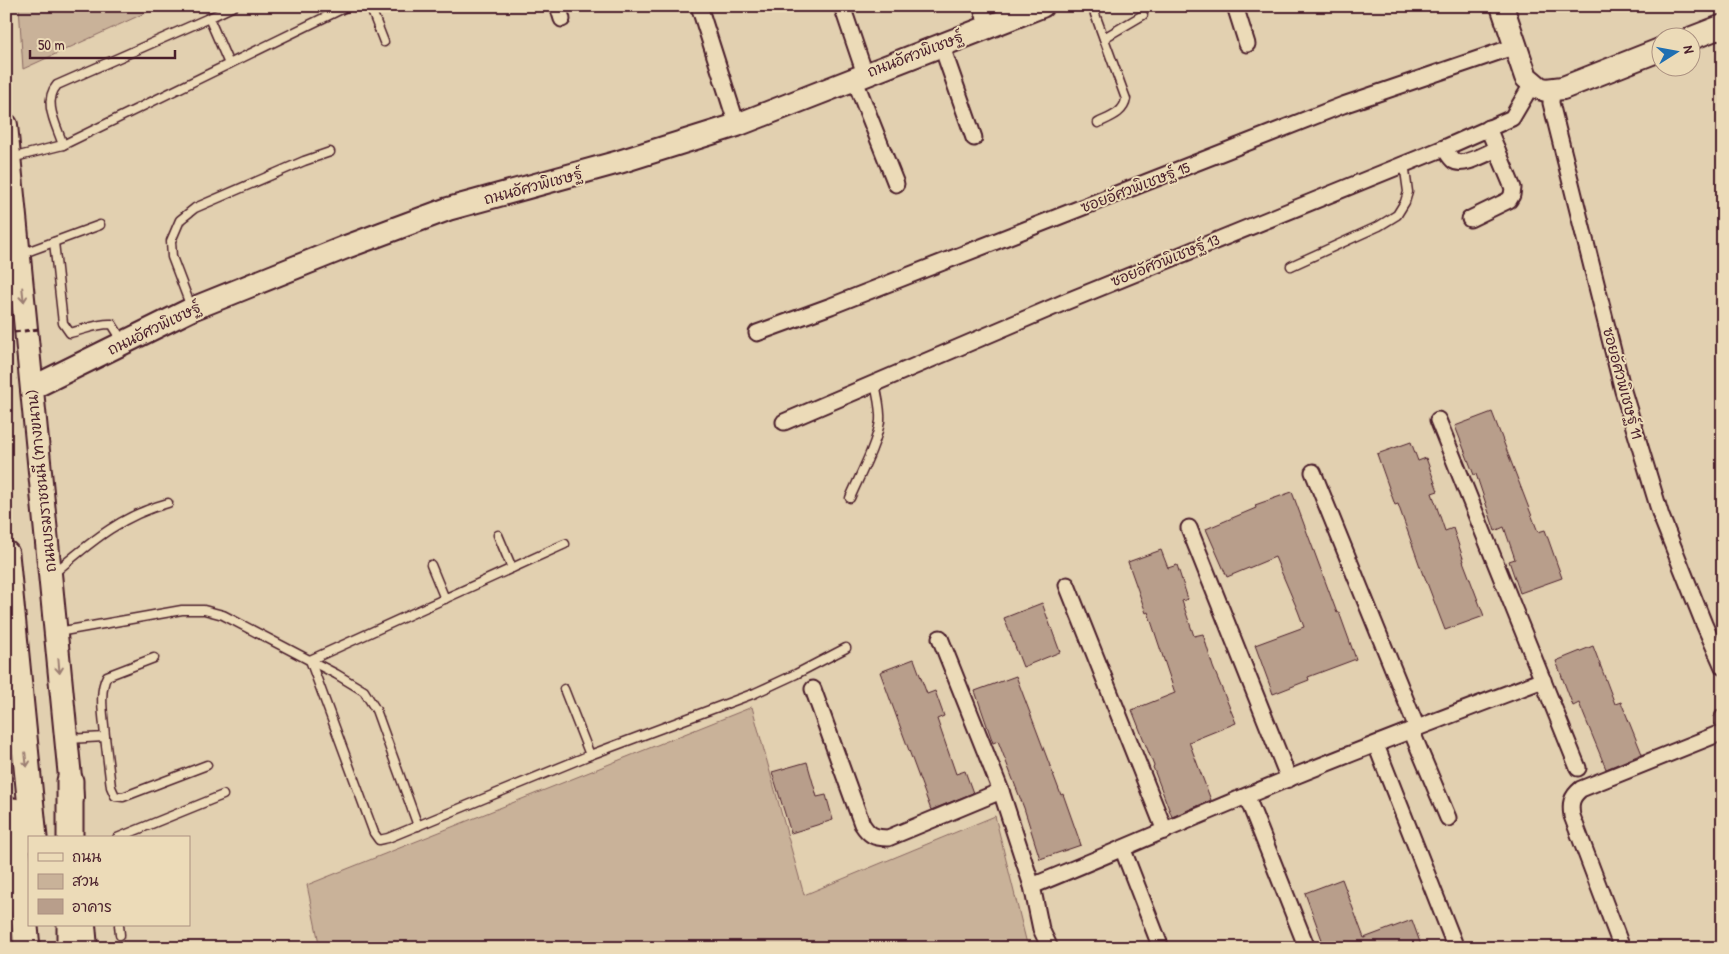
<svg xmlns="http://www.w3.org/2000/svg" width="1729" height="954" viewBox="0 0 1729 954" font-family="'Patrick Hand','Playpen Sans Thai',sans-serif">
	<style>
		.green { fill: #c9b299; stroke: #8a6862 }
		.building { fill: #b89e8b; stroke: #4a1f2b }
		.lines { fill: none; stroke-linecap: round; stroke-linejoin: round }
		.lane-casing { stroke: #4a1f2b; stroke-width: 11 }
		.street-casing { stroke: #4a1f2b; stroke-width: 19 }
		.secondary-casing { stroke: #4a1f2b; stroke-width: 26 }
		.primary-casing { stroke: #4a1f2b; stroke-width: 29 }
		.lane { stroke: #ecdbb8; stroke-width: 8 }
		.street { stroke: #ecdbb8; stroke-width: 15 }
		.secondary { stroke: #ecdbb8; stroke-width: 22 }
		.primary { stroke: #ecdbb8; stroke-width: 25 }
		.path-bridge { stroke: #4a1f2b; stroke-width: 3; stroke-dasharray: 5 4; stroke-linecap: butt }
		.oneway { stroke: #9b7d72 }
		.labels { text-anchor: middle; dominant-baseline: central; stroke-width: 4; stroke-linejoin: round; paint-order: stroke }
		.street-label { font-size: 15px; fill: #4a1f2b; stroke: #ecdbb8 }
	</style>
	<rect width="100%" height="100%" fill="#e2d0b0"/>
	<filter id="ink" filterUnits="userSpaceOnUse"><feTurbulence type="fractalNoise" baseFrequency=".02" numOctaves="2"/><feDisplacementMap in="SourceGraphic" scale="10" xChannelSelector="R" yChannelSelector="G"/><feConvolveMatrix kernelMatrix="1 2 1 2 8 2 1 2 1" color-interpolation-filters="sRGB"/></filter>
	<g filter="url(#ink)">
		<!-- green -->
		<g class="green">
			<polygon points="19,6 160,6 23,69"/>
			<polygon points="752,707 804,895 995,816 1028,948 320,948 307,885"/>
		</g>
		<!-- building -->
		<g class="building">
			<polygon points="1492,412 1538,532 1545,530 1562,578 1520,593 1509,561 1515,559 1504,527 1495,531 1476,474 1474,475 1455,426"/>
			<polygon points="1411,442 1418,461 1426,458 1438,491 1432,493 1445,531 1453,528 1464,561 1463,561 1484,616 1445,630 1424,575 1423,575 1398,504 1395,505 1377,454"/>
			<polygon points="1292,492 1337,613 1339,612 1356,659 1308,677 1309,680 1273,694 1255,645 1304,627 1298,611 1275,557 1227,577 1206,529 1256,508 1255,505"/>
			<polygon points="1161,550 1168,568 1177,565 1188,599 1182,601 1194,636 1203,634 1213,667 1236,723 1189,742 1211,800 1172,817 1153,767 1154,766 1132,710 1175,693 1148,612 1146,613 1128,562"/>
			<polygon points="1042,603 1060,652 1023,667 1004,618"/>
			<polygon points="1593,646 1615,704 1621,702 1642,754 1606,769 1579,703 1573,706 1556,661"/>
			<polygon points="914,659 927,694 935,691 944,716 937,719 956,774 965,771 973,793 931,810 880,672"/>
			<polygon points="1016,676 1061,795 1063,794 1081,845 1040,859 1024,808 998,741 993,743 975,691"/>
			<polygon points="807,762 817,797 826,795 833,820 791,833 772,772"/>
			<polygon points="1342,879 1364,938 1412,920 1422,948 1325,948 1305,893"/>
		</g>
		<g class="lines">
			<!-- lane casing -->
			<g class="lane-casing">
				<g id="lane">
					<polyline points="370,6 384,42"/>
					<path d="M1092,6L1126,99C1124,113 1110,117 1098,123"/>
					<polyline points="209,18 234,6"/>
					<polyline points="1104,38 1143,15"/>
					<path d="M63,145C57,126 42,102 57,85L209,18L229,64"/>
					<polyline points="11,158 63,145 348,6"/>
					<path d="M54,242L63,323L70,333C84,330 98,323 112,324L122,340"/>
					<polyline points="21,254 100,225"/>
					<polyline points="1291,266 1379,226 1397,215 1405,202 1408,192 1404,163"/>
					<polyline points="191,307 172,257 171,241 180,220 195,208 304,161 330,152"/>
					<path d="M850,498C859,477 877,444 880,421C881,408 877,395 875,383"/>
					<polyline points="498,535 512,568"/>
					<polyline points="565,544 310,660 374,833 379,840 388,838 590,755 755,693 796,674 846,648"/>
					<polyline points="431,565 445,599"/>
					<path d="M54,573C91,542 120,516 168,503"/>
					<polyline points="58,632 182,610 204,610 223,615 336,674 364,691 376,710 418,826"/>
					<polyline points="564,689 590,755"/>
					<polyline points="105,737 111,787 115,796 123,797 207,765"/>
					<path d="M68,739L105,737C104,718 98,693 107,676L154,658"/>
					<polyline points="117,838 223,795"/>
					<polyline points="119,925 120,935"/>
				</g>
			</g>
			<!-- street casing -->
			<g class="street-casing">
				<g id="street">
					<polyline points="558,6 562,19"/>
					<polyline points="699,6 737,125"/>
					<polyline points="842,6 865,74"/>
					<polyline points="981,6 988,26"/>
					<polyline points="1235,6 1247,44"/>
					<polyline points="941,44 974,138"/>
					<polyline points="854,78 896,184"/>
					<polyline points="1552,90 1551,103 1623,391 1661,516 1704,624 1723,667"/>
					<path d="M1444,148C1447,152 1450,158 1454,161C1463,167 1487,153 1497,149"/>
					<polyline points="1470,219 1509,200 1512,195 1513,188 1488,128"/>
					<polyline points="757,333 831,306 1343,105 1516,46"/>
					<polyline points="1438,420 1578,768"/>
					<polyline points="784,422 1065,302 1444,148 1512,118 1532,84"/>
					<polyline points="1313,472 1417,728"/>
					<polyline points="1189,528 1289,779"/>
					<polyline points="1067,585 1165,831"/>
					<polyline points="940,638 1001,791 1032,886 1041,929 1050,948"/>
					<path d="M813,689L862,824C869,835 874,838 888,838L1001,791"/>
					<polyline points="1723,717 1723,722"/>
					<polyline points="1411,730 1448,818"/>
					<polyline points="1376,745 1456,948"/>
					<polyline points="1247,797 1307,948"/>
					<polyline points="1123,850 1161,948"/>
					<path d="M1032,886C1118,851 1203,813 1290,778C1374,744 1458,712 1543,680"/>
					<path d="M1622,948L1572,816C1570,804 1571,797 1581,789L1723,732"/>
				</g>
			</g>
			<!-- secondary casing -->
			<g class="secondary-casing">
				<g id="secondary">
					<polyline points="1502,6 1526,77 1539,88 1546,90 1563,88 1662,49"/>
					<polyline points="1692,38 1723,26"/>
					<polyline points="6,125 72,798"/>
					<polyline points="32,388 192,309 346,247 448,209 619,162 737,125 1042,6"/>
					<polyline points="84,925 86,948"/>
				</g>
			</g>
			<!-- primary casing -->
			<g class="primary-casing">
				<g id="primary">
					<polyline points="6,554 34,838"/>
					<polyline points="14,811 27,948"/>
					<polyline points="70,838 70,781"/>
					<polyline points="70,948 70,925"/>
				</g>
			</g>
			<!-- lane -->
			<use href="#lane" class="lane"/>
			<!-- street -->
			<use href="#street" class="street"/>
			<!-- secondary -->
			<use href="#secondary" class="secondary"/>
			<!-- primary -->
			<use href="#primary" class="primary"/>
			<!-- path-bridge -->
			<polyline class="path-bridge" points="6,333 40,329"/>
		</g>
		<!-- one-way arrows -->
		<defs><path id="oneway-shaft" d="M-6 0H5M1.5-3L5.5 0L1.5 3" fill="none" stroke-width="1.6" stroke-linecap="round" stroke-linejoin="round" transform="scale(1.25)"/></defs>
		<g class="oneway">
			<use href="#oneway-shaft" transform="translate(23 295) rotate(84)"/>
			<use href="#oneway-shaft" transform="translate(59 666) rotate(85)"/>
			<use href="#oneway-shaft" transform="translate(26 760) rotate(84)"/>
		</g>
	</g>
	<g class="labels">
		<!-- street labels -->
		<g class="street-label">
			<text transform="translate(915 54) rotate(-21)">ถนนอัศวพิเชษฐ์</text>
			<text transform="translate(533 186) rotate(-15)">ถนนอัศวพิเชษฐ์</text>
			<text transform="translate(1135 187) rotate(-21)">ซอยอัศวพิเชษฐ์ 15</text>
			<text transform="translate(1165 260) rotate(-22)">ซอยอัศวพิเชษฐ์ 13</text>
			<text transform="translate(154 328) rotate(-26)">ถนนอัศวพิเชษฐ์</text>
			<text transform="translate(1623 383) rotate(75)">ซอยอัศวพิเชษฐ์ 11</text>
			<text transform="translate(41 481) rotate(-96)">ถนนบรมราชชนนี (ทางขนาน)</text>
		</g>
	</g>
	<!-- margin -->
	<rect width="1729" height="954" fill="none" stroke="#ecdbb8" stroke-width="25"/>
	<rect x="12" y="12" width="1704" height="929" fill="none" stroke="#4a1f2b" stroke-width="2" filter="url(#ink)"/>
	<!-- legend -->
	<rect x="28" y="836" width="162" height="90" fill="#ecdbb8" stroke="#ab9080"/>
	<rect x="38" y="853" width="25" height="8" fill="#ecdbb8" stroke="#ab9080"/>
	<text x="72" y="862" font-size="15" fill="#4a1f2b">ถนน</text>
	<rect x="38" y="874" width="25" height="15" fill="#c9b299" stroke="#ab9080"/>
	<text x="72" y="886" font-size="15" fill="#4a1f2b">สวน</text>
	<rect x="38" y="899" width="25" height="15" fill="#b89e8b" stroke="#ab9080"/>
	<text x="72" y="912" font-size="15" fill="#4a1f2b">อาคาร</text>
	<!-- north arrow -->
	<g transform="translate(1676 52) rotate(79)"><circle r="24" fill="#ecdbb8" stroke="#ab9080"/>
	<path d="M0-4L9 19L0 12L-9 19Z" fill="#1f6fb2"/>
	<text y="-8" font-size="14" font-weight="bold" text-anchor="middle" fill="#4a1f2b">N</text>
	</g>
	<!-- scale -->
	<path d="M30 50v8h145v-8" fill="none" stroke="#4a1f2b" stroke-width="2.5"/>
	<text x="38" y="50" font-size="15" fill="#4a1f2b" stroke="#ecdbb8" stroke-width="4" paint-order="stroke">50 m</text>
</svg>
